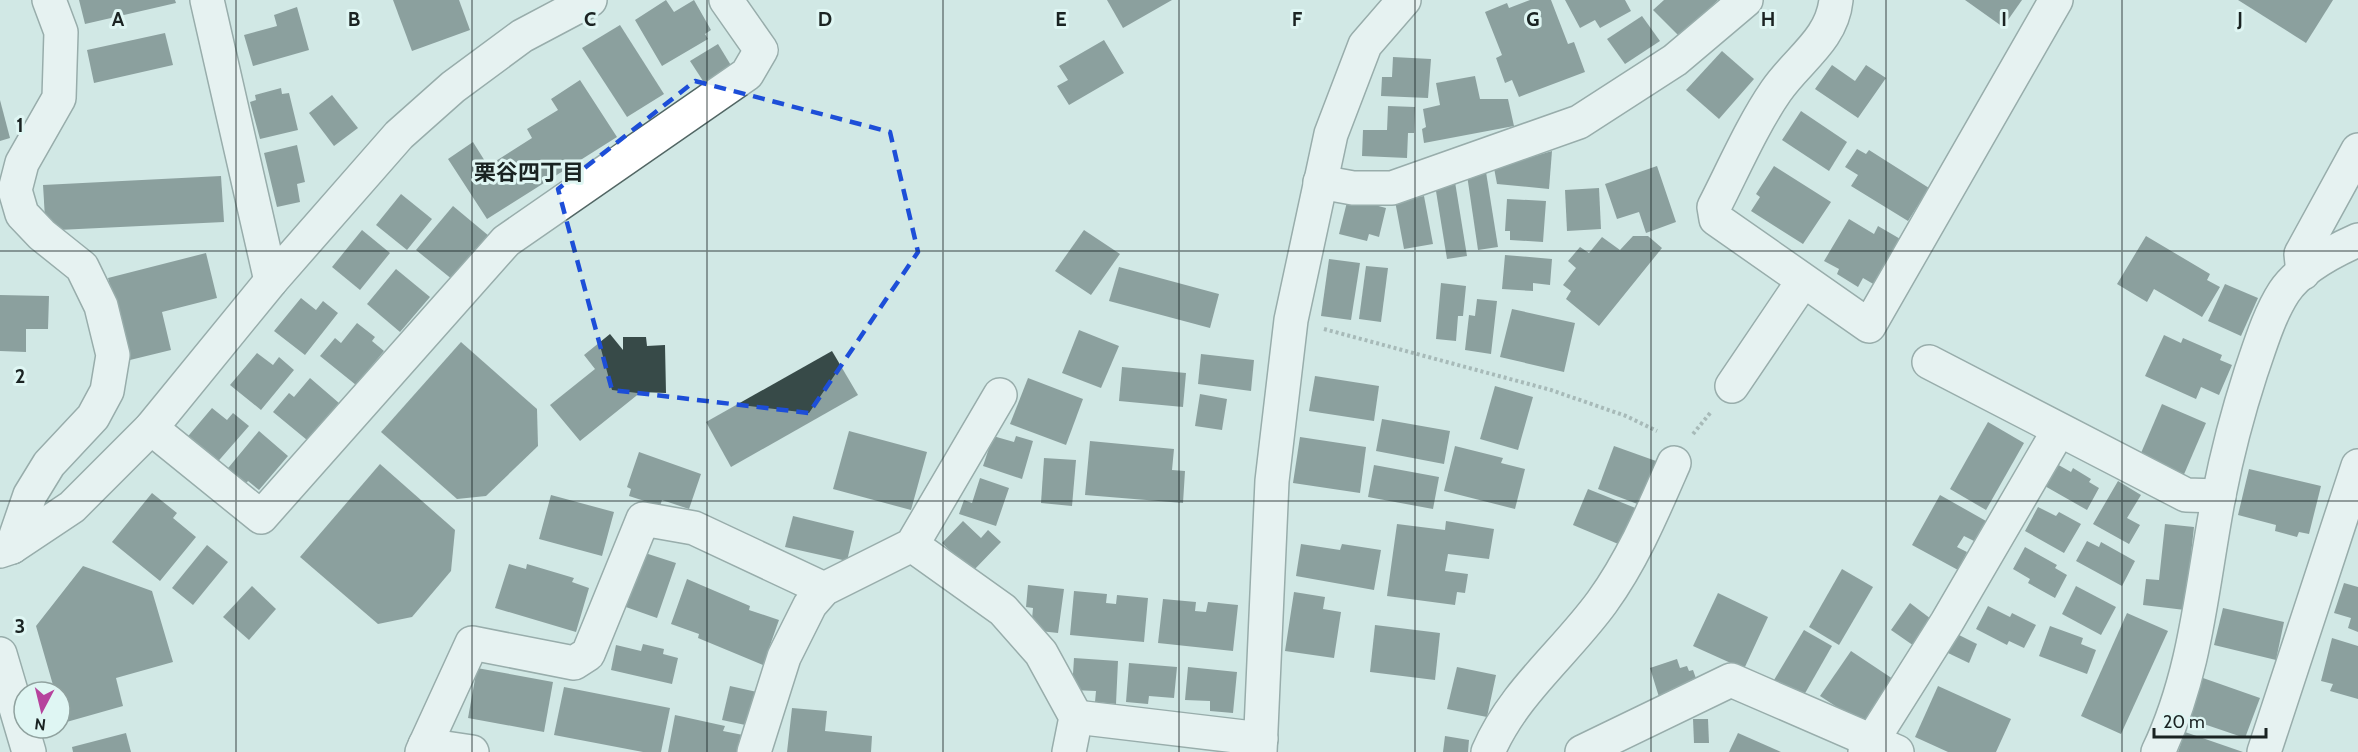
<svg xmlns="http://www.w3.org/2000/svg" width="2358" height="752" viewBox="0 0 2358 752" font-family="Cabin,'Noto Sans JP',sans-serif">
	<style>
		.building { fill: #374a48 }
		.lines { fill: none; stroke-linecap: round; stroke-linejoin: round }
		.minor-casing { stroke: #526664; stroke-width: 36 }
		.path { stroke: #738381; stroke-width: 4; stroke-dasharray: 3 3; stroke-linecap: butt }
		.minor { stroke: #fff; stroke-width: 33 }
		.marked { fill: none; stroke: #1d4ed8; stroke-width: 4.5; stroke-dasharray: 12 8; stroke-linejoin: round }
		.grid { fill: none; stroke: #1a2322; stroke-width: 1.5; stroke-opacity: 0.55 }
		.labels { text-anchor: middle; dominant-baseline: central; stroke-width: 6; stroke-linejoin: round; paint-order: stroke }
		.neighbourhood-label { font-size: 22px; font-weight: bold; fill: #1a2322; stroke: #dff6f3 }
		.grid-label { font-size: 20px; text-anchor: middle; font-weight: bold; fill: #1a2322; stroke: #dff6f3; stroke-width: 6; stroke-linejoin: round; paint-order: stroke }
	</style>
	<rect width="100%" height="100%" fill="#d1e8e5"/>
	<!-- building -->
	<g class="building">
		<polygon points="79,0 175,0 176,3 85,24"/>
		<polygon points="393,0 459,0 470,30 412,51"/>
		<polygon points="666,0 674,12 694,0 711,30 705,34 708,39 662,66 635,20"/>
		<polygon points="1107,0 1172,0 1123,28"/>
		<polygon points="1530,0 1551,0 1568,44 1574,42 1585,72 1519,97 1512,80 1505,83 1496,58 1502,55 1485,12 1507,3 1509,8"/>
		<polygon points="1565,0 1625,0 1631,11 1600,28 1595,20 1580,28"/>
		<polygon points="1664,0 1718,0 1680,37 1653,10"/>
		<polygon points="1965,0 2022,0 2003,27"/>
		<polygon points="2238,0 2333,0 2306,43"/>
		<polygon points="297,7 309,50 253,66 244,35 277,26 274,15"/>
		<polygon points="1642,16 1660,41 1625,64 1607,39"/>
		<polygon points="620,25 664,94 627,117 582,48"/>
		<polygon points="165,33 173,65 94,83 87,50"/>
		<polygon points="1104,40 1124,73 1069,105 1057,86 1068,80 1059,66"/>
		<polygon points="718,44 732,67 705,84 690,61"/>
		<polygon points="1722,51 1754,79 1719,119 1686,90"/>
		<polygon points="1393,57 1431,59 1428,98 1381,96 1382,77 1392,77"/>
		<polygon points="1832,65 1855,81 1866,65 1886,78 1858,118 1815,89"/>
		<polygon points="1475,76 1480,99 1508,99 1514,126 1424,143 1422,129 1426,127 1423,109 1440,105 1436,83"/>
		<polygon points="580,80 617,137 487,219 448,159 473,142 488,166 532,138 527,129 558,110 551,99"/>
		<polygon points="281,88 282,94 289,93 298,130 260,139 250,102 256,100 255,95"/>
		<polygon points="332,95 358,128 334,146 309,113"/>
		<polygon points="0,100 10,138 0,141"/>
		<polygon points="1388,106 1415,107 1414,133 1408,133 1407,158 1362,156 1363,130 1387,130"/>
		<polygon points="1801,111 1847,142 1829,171 1782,140"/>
		<polygon points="297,145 305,182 297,184 300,202 277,207 264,153"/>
		<polygon points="1857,149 1866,154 1869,150 1929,188 1908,221 1851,186 1858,175 1845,167"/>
		<polygon points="1552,151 1549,189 1497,184 1494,168"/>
		<polygon points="1657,166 1676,222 1646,233 1639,212 1617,219 1605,184"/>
		<polygon points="1774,166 1831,202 1803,244 1751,211 1760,197 1756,194"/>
		<polygon points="1486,172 1498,247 1478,250 1467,175"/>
		<polygon points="221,176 224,222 58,230 45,218 43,185"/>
		<polygon points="1455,182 1467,256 1447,259 1435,185"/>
		<polygon points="1599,188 1601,229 1567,231 1565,190"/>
		<polygon points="401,194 432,219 407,250 376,225"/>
		<polygon points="1424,196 1433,244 1404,249 1395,201"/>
		<polygon points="1348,198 1386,208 1379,237 1369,234 1367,241 1339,234"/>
		<polygon points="1507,199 1546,201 1543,242 1510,240 1510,231 1505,231"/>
		<polygon points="453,206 489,236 453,280 416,250"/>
		<polygon points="1849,219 1874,234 1878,226 1902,240 1875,285 1863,278 1858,287 1837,274 1839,269 1824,261"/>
		<polygon points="362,230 390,253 360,290 332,267"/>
		<polygon points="1084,230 1120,254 1091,295 1055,271"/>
		<polygon points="1633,236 1648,236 1662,248 1599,326 1566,299 1571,291 1563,285 1576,268 1568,261 1580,247 1589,253 1602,237 1620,250"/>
		<polygon points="2146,236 2210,274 2207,280 2220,287 2202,317 2154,289 2147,302 2117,284"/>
		<polygon points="206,253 217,298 162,312 171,350 130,360 108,278"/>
		<polygon points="1505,255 1552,259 1550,285 1533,283 1533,291 1502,289"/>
		<polygon points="1329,259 1360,263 1351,320 1321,316"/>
		<polygon points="1366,266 1388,268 1381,322 1359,319"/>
		<polygon points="1119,267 1219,294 1210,328 1109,301"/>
		<polygon points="396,269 430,297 400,332 367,304"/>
		<polygon points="1441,283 1466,286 1463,316 1458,316 1456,341 1436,339"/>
		<polygon points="2225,284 2258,298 2241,336 2208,321"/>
		<polygon points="0,295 49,296 48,329 26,329 26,352 0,351"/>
		<polygon points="301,298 316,310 323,301 338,313 305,355 274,331"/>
		<polygon points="1477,299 1497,301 1491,354 1465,350 1469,315 1475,316"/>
		<polygon points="1512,309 1575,323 1564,372 1500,357"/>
		<polygon points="357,323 375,337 372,341 384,351 356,385 320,356 335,338 341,343"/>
		<polygon points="1079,330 1119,346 1101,388 1062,373"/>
		<polygon points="610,334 623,350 623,337 646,337 647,346 665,345 666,393 641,392 580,441 550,405 595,369 584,355"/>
		<polygon points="2164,335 2181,343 2183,338 2222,355 2220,360 2232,365 2219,395 2201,387 2196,399 2145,376"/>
		<polygon points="461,342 537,409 538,446 486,496 457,499 381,432"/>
		<polygon points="832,351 858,395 731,467 706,422"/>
		<polygon points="257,353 273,365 279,357 294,370 261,410 230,385"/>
		<polygon points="1201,354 1254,360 1251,391 1198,384"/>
		<polygon points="1122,367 1186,373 1183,407 1119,401"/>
		<polygon points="1315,376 1379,386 1374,421 1309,411"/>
		<polygon points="310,378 339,403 307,440 273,412 289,393 294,397"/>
		<polygon points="1028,378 1083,399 1066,445 1010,424"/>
		<polygon points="1495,386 1533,397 1518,450 1480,439"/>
		<polygon points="1200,394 1227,399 1222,430 1195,426"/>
		<polygon points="2162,404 2206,423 2182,479 2138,460"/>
		<polygon points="212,408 227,420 233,413 249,426 214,466 184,441"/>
		<polygon points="1382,419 1450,431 1444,464 1376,451"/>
		<polygon points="1988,422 2024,443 1986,510 1950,489"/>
		<polygon points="259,431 288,456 259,490 248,481 241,489 224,473"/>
		<polygon points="849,431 927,452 911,510 833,489"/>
		<polygon points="993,436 1014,442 1016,436 1033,441 1022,479 983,466"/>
		<polygon points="1300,437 1366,447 1360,493 1293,483"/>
		<polygon points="1090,441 1174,449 1172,470 1185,471 1183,503 1085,495"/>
		<polygon points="1455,446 1503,458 1501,463 1525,469 1515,509 1444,491"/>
		<polygon points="1614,446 1656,461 1640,505 1598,489"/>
		<polygon points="639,452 701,474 689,509 662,500 660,506 629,496 631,489 627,487"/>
		<polygon points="1044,458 1076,460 1072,506 1041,503"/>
		<polygon points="2055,463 2071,472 2073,468 2091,479 2089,482 2099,488 2087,510 2043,485"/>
		<polygon points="380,464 455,530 451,571 412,617 378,624 300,557"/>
		<polygon points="1374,465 1439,477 1433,509 1368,497"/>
		<polygon points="2249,469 2321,486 2309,534 2299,532 2297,537 2275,531 2276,525 2238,515"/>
		<polygon points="980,478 1009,488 996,526 959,514 964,500 972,503"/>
		<polygon points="2118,481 2141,495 2127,518 2140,525 2129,544 2093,524"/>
		<polygon points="1588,489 1638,509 1623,546 1573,525"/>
		<polygon points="152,493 177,513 173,518 196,537 160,581 112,542"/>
		<polygon points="551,495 614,512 602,556 539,539"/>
		<polygon points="1940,495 1986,521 1974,541 1964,536 1957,547 1967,552 1958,570 1912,545"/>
		<polygon points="2038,507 2056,516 2059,512 2081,524 2064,553 2025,531"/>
		<polygon points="793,516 854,531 847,561 785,547"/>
		<polygon points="963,521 981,538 988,530 1001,542 972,572 942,543"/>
		<polygon points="1446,521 1494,529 1489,559 1448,554 1445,571 1468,574 1465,593 1457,592 1455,605 1387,596 1397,524 1445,530"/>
		<polygon points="2165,524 2194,527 2185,610 2143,605 2146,579 2159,580"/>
		<polygon points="2087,541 2099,547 2101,542 2135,561 2122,586 2076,561"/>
		<polygon points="1301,544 1340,550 1342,544 1381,550 1374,590 1296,576"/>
		<polygon points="207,545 228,562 193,605 172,588"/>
		<polygon points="2025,547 2057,565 2055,568 2067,575 2055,598 2028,583 2030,579 2013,569"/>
		<polygon points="642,552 676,563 657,618 623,606"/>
		<polygon points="509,564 526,569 527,564 574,578 572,582 589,588 576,632 495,608"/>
		<polygon points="83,566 152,591 173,662 116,678 123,706 63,723 60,692 55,692 36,626"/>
		<polygon points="1842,569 1873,587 1839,645 1809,627"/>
		<polygon points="687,579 750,606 749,610 779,620 763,665 698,638 699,634 671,624"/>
		<polygon points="2344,583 2358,587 2358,632 2348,628 2351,618 2334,613"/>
		<polygon points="1028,585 1064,589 1058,633 1031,630 1033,608 1026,607"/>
		<polygon points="252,586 276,609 249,640 223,617"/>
		<polygon points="2076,586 2116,607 2101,635 2062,614"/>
		<polygon points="1074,591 1107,594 1106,603 1116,604 1117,595 1148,598 1144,642 1070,635"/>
		<polygon points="1294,592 1325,597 1323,609 1341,612 1334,658 1285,651"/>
		<polygon points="1718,593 1768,617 1744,669 1693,646"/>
		<polygon points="1163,599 1196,602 1195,611 1206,612 1208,602 1238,605 1233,651 1158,643"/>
		<polygon points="1910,603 1935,622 1917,648 1891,630"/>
		<polygon points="1988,606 2010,617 2012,613 2036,625 2024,648 2009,641 2007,645 1976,629"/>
		<polygon points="2223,608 2284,622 2276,660 2214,645"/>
		<polygon points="2127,613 2168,631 2121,734 2081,716"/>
		<polygon points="1375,625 1440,633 1435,680 1370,672"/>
		<polygon points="2050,626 2083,638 2081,644 2096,650 2087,674 2039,656"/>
		<polygon points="1804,630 1832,646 1800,702 1771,685"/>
		<polygon points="1957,634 1977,644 1969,663 1948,653"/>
		<polygon points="2332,638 2358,646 2358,699 2330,691 2333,684 2321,681"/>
		<polygon points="643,644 664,649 663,654 678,658 672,684 611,670 616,645 641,651"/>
		<polygon points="1851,651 1893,679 1863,724 1820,696"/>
		<polygon points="1074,658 1118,661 1116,704 1095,702 1096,691 1072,690"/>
		<polygon points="1677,659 1680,668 1687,666 1689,671 1693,670 1698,684 1659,697 1650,668"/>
		<polygon points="1129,663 1177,667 1174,698 1149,696 1148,704 1126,702"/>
		<polygon points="1188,667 1237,672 1233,713 1210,711 1210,701 1185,700"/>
		<polygon points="1457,667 1496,675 1487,717 1447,709"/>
		<polygon points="477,668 553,682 544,732 468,718"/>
		<polygon points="2203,678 2260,698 2245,738 2189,719"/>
		<polygon points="730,686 757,692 750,726 722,720"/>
		<polygon points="1938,686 2011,719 1996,752 1948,752 1915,737"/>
		<polygon points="564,687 670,708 661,752 643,752 554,735"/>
		<polygon points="792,708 827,711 825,731 872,736 871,752 787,752"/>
		<polygon points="675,715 725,726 723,731 743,735 739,752 668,752"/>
		<polygon points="1693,719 1708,719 1709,743 1694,743"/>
		<polygon points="2185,732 2243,752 2178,752"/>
		<polygon points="126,733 131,752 73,752 72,747"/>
		<polygon points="1738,733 1781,752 1729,752"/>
		<polygon points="1445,736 1469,740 1468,752 1443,752"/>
	</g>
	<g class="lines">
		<!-- minor casing -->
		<g class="minor-casing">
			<g id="minor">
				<polyline points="207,0 271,281"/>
				<path d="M1836,0C1832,40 1797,60 1776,91C1753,124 1733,170 1714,207L1716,219L1869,326L2056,0"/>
				<polyline points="1320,182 1353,188 1392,188 1579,122 1675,60 1746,0"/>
				<polyline points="2303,273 2301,254 2358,150"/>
				<polyline points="1929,362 2186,495 2219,496"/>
				<polyline points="1732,386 1803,281"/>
				<polyline points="151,428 261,517 506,241 747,74 761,50 726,0"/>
				<polyline points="912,545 1003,610 1041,653 1076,717 1069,752"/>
				<polyline points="12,547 30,495 49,464 93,417 107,391 113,355 101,306 82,267 42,235 22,214 15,190 22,163 59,98 61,32 49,0"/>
				<polyline points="0,551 12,547 72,507 151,428 271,281 399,135 453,87 522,36 590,0"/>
				<polyline points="0,654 29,752"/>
				<polyline points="1076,717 1261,739"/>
				<polyline points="425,745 472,752"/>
				<polyline points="422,752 472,643 574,663 588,654 643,519 694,528 824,589"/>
				<polyline points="754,752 784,657 810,605 824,589 912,545 1000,395"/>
				<polyline points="1260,752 1272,481 1291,320 1331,134 1365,45 1404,0"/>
				<path d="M1488,752C1513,693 1565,653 1602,602C1633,559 1653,511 1674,463"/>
				<polyline points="1582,752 1731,680 1897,752"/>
				<polyline points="1865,752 1947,622 2059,430"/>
				<path d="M2158,752C2197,671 2202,582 2219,495C2227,454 2238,412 2251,372C2260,346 2269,315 2284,292C2300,268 2333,251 2358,240"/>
				<polyline points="2264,752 2358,466"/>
			</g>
		</g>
		<!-- path -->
		<g class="path">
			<polyline points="1324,329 1551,390 1626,416 1657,431"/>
			<polyline points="1693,434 1711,412"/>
		</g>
		<!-- minor -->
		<use href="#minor" class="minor"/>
	</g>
	<!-- marked area -->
	<path d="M0 0H2358V752H0ZM695,81L890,132L918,252L809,413L612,390L558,189Z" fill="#d1e8e5" fill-opacity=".55" fill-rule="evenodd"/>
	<path class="marked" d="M695,81L890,132L918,252L809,413L612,390L558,189Z"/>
	<!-- grid -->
	<path class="grid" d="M236,0V752M472,0V752M707,0V752M943,0V752M1179,0V752M1415,0V752M1651,0V752M1886,0V752M2122,0V752M0,251H2358M0,501H2358"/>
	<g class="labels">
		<!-- neighbourhood labels -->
		<g class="neighbourhood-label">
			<text x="529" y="172">栗谷四丁目</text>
		</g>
	</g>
	<g class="grid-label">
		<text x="118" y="26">A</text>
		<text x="354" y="26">B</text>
		<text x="590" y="26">C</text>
		<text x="825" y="26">D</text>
		<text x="1061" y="26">E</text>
		<text x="1297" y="26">F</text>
		<text x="1533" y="26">G</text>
		<text x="1768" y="26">H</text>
		<text x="2004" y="26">I</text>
		<text x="2240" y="26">J</text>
		<text x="20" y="132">1</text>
		<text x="20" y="383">2</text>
		<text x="20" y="633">3</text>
	</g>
	<!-- north arrow -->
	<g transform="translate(42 710) rotate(187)"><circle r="28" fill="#dff6f3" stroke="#90a29f" stroke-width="1.5"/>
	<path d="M0-4.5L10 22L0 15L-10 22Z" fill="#b6439d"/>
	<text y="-9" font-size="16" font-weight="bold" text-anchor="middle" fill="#1a2322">N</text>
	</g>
	<!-- scale -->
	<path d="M2154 728v9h112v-9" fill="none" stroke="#1a2322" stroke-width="3"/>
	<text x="2163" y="728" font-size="18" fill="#1a2322" stroke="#dff6f3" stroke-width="4.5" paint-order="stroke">20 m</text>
</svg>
